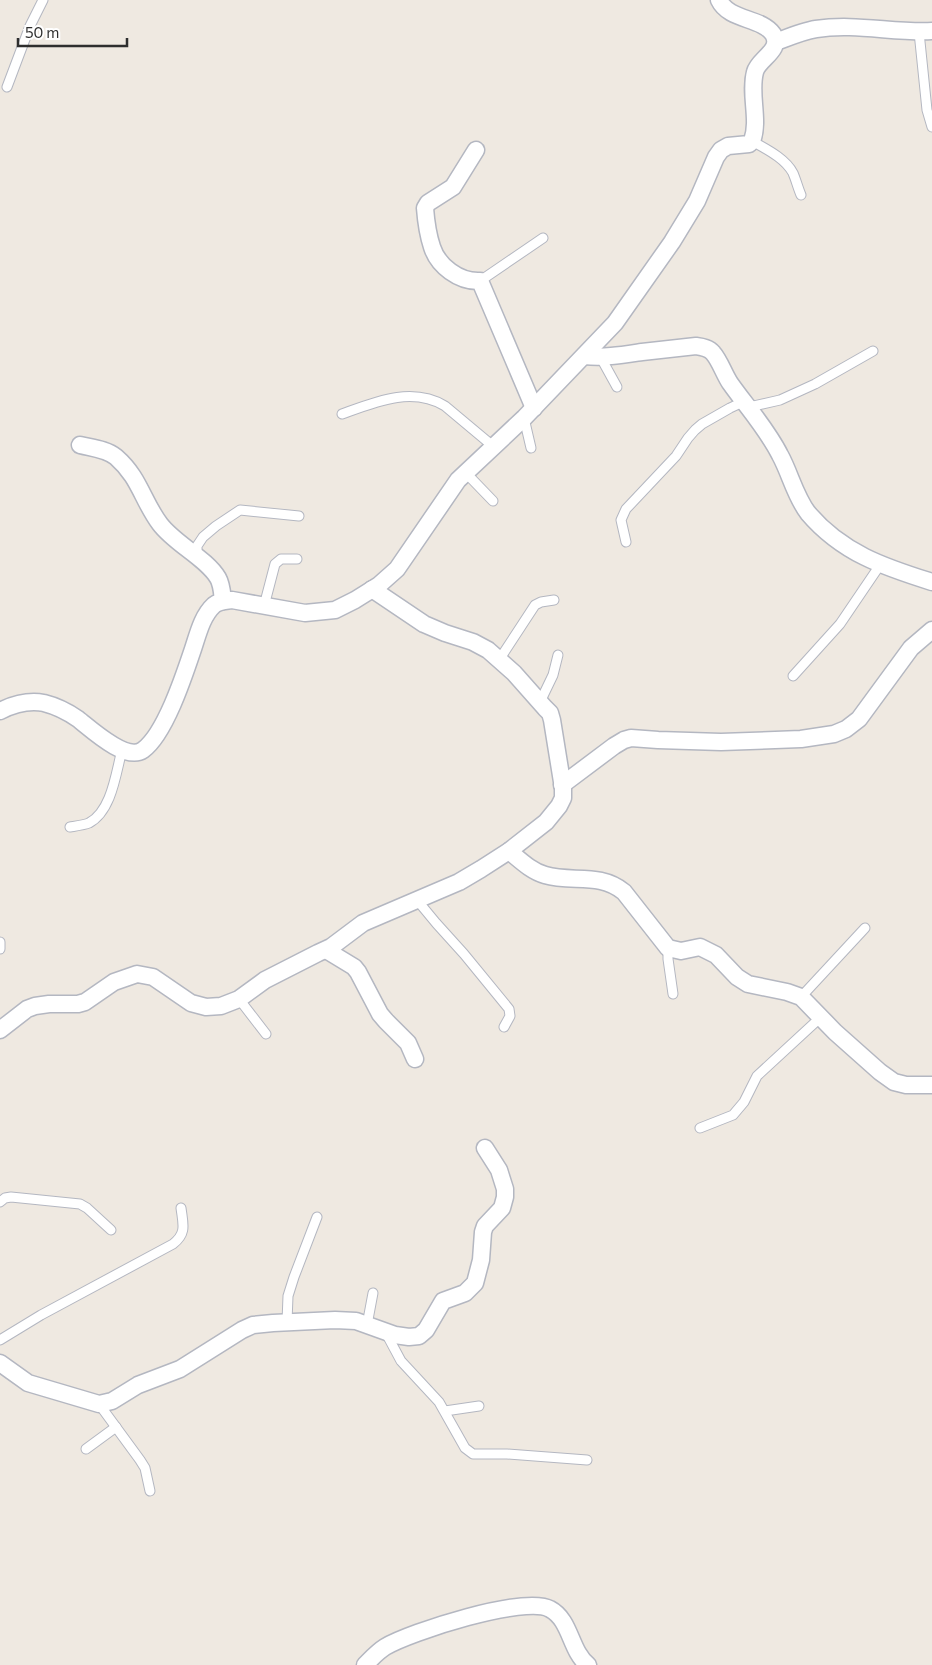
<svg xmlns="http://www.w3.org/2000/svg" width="932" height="1665" viewBox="0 0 932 1665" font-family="Commissioner,sans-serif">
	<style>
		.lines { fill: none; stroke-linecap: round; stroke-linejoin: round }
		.lane-casing { stroke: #b4b7c1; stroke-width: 11 }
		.street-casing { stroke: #b4b7c1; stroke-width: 19 }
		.lane { stroke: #fff; stroke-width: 9 }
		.street { stroke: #fff; stroke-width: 16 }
	</style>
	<rect width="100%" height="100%" fill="#efe9e1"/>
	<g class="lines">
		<!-- lane casing -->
		<g class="lane-casing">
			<g id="lane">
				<polyline points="919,32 927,110 932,127"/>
				<polyline points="7,87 30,26 43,0"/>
				<path d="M752,141C766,149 785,158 793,173C796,180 798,188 801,195"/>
				<polyline points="480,281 543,238"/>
				<polyline points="601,358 617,387"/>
				<polyline points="749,407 780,400 815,384 873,351"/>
				<path d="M342,414C375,402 412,386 445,406L494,447"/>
				<polyline points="524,418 531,448"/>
				<polyline points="465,472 493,501"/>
				<polyline points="626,542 621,520 626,509 676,456 688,438 695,430 702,424 730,408 745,401"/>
				<polyline points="197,557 197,546 203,537 216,526 240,510 299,516"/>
				<polyline points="264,606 275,564 281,559 297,559"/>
				<polyline points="499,660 535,605 541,602 554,600"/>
				<polyline points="793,676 840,624 880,565"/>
				<polyline points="540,702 553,675 558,655"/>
				<path d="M70,827C76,826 84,825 89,823C112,811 116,772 122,750"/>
				<polyline points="417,900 436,923 464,954 509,1009 510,1016 504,1027"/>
				<polyline points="0,942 0,949"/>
				<polyline points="668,948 668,959 673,994"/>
				<polyline points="801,997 865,928"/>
				<polyline points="239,999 266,1034"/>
				<polyline points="700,1128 733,1115 744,1102 757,1076 821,1017"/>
				<polyline points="0,1202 5,1198 11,1197 80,1204 87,1208 111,1230"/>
				<polyline points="287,1322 288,1296 294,1277 317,1217"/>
				<polyline points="367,1325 373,1293"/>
				<polyline points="386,1333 401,1361 439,1402 465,1448 473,1454 507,1454 587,1460"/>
				<path d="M0,1340L41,1315L173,1244C187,1233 183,1224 181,1208"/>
				<polyline points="99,1404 140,1460 145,1468 150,1491"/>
				<polyline points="445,1411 479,1406"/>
				<polyline points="86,1449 116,1427"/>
			</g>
		</g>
		<!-- street casing -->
		<g class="street-casing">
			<g id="street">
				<path d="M776,42C789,37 803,31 816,29C855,23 894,33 932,31"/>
				<path d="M476,150L453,187L428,203L425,208C426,221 428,235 432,247C438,266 459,282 480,281L534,408"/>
				<path d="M584,356C605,358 622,355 642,352C660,350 678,348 696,346C703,347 709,348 713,353C720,361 724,374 730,383C747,407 767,429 780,455C790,473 795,496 808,513C842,553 884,567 932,582"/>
				<path d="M80,445C92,448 106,449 116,457C140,478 142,500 160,524C175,544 206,558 218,578C222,585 222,593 223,601"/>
				<path d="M0,711C14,704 28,700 44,703C56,706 68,712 78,719C91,729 126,762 143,750C165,734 184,676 193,649C198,634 202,616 214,605C219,601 226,601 232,600L305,613L335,610L355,600L379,585L397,569L458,480L524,418L615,323L672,242L697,201L716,157L721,150L728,146L749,144L752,141C760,120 749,94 755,72C758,59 783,50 773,34C761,17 729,21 719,0"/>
				<polyline points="562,785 614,746 624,740 631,738 658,740 721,742 801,739 834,734 846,729 859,719 911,648 932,630"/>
				<path d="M509,851C520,860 531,871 545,875C572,883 600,872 624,892L668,948L681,951L700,947L716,955L737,977L748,984L787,992L801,997L835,1032L880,1072L894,1082L906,1085H932"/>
				<polyline points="326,950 354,967 358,972 380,1014 386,1021 408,1043 415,1059"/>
				<polyline points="0,1030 27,1009 35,1006 49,1004 78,1004 85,1002 114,982 137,974 153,977 191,1003 206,1007 221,1006 239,999 265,980 318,953 331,947 363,923 459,882 481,869 509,851 546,822 559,806 563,798 563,788 552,720 550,713 545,708 514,673 488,650 473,642 445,633 424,624 372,589"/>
				<polyline points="0,1363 28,1383 99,1404 112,1401 138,1385 180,1369 242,1330 253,1325 273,1323 335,1320 356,1321 395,1335 409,1337 419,1336 426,1330 443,1301 465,1293 475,1283 481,1260 483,1232 485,1226 502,1208 505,1197 505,1189 499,1170 485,1148"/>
				<path d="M365,1665C371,1659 377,1652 385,1647C410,1632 525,1595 550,1609C571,1620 570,1651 588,1665"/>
			</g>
		</g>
		<!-- lane -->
		<use href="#lane" class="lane"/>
		<!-- street -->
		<use href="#street" class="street"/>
	</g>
	<!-- scale -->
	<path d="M18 38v8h109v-8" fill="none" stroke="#2e2e2e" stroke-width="2.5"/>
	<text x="25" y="38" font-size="15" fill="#2e2e2e" stroke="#ffffff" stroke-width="4" paint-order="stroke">50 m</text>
</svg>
